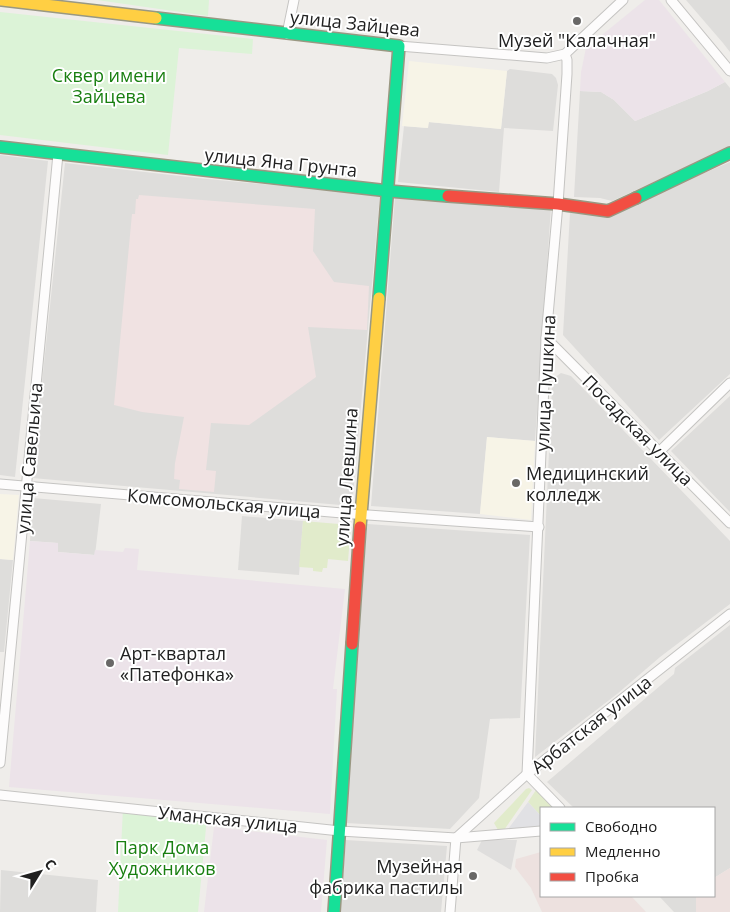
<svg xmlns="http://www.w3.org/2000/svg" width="730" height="912" viewBox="0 0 730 912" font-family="'Open Sans',sans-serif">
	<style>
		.residential { fill: #dedddb }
		.commercial { fill: #f0e2e2 }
		.industrial { fill: #ece3e9 }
		.education { fill: #f7f4e7 }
		.military { fill: #ede1df }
		.grass { fill: #e1ebcb }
		.park { fill: #dcf3d7 }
		.parking { fill: #dfdedd }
		.plaza { fill: #e1e1e4 }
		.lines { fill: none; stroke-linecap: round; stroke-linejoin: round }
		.street-casing { stroke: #c5c4c2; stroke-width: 11 }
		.fast-casing { stroke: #999882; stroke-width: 14 }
		.slow-casing { stroke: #999882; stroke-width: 14 }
		.jam-casing { stroke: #999882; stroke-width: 14 }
		.street { stroke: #fdfcfc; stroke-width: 9 }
		.fast { stroke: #16e098; stroke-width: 11 }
		.slow { stroke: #ffcf43; stroke-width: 11 }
		.jam { stroke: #f24e42; stroke-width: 11 }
		.poi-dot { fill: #696867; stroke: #fff; stroke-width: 2 }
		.labels { text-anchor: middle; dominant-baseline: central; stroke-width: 4; stroke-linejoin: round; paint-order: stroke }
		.street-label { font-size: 18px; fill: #212121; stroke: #fff }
		.poi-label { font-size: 18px; fill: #212121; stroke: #fff; text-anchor: start }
		.park-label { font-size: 18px; fill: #187f10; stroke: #fff }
	</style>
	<rect width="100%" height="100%" fill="#efedea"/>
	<!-- residential -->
	<g class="residential">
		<polygon points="686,0 730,0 730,52 723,43"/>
		<polygon points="510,69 552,74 556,78 558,85 553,131 504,128 499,192 398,182 404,126 427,128 428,122 501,129 507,71"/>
		<polygon points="725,82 730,88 730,147 612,201 600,198 574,197 580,91 601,92 614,100 635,121 708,91"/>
		<polygon points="0,155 48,161 15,477 0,475"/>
		<polygon points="730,162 730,374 659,440 563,335 570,213 606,215"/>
		<polygon points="65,163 207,179 380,195 352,506 32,478"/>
		<polygon points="395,197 551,207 535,441 487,437 480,514 371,506"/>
		<polygon points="561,373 571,376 730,541 730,604 660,657 617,694 535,757 552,386 554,378"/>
		<polygon points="730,396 730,512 671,451"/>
		<polygon points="33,498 101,504 95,555 58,552 58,543 30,541"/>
		<polygon points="242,516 303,521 299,575 238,570"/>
		<polygon points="367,524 530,535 520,718 490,719 479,798 450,829 346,823"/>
		<polygon points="0,559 13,560 4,652 0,652"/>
		<polygon points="730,625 730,868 714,878 714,808 574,808 547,782 674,674 675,668"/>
		<polygon points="346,840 447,846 441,912 340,912"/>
		<polygon points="1,870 98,880 96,912 0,912"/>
		<polygon points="659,896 696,896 696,912 674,912"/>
	</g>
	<!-- commercial -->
	<polygon class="commercial" points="139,195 315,209 313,251 334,282 369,286 367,330 308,327 316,377 249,425 211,423 206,470 216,471 214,492 179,489 180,480 174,479 175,463 184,417 142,412 114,405 132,214 135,214 136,199 138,199"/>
	<!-- industrial -->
	<g class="industrial">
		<polygon points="645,0 659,0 725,82 708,91 635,121 614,100 601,92 580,91 581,72 586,48"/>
		<polygon points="30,541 58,543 58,552 94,555 95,550 123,552 125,548 139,549 137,570 345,589 333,689 337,689 330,814 9,787"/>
		<polygon points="214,827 327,840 321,912 204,912"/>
	</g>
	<!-- education -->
	<g class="education">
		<polygon points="409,61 507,71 501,129 429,122 428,128 402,126"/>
		<polygon points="487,437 535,441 531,520 480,514"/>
		<polygon points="0,494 19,495 13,560 0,559"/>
	</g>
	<!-- military -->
	<g class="military">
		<polygon points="541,852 541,896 631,896 646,912 542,912 531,888 515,867 516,859"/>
		<polygon points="730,868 730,912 696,912 696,896 714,896 714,878"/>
	</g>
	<!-- grass -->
	<g class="grass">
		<polygon points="303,521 351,525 348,561 328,559 327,568 323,568 322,572 313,571 313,568 299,567"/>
		<polygon points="529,788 532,790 504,830 498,830 494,823 526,789"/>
		<polygon points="536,790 554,808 541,808 541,816 528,802"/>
	</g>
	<!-- park -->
	<g class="park">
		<polygon points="97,0 209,0 208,16"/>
		<polygon points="0,12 253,39 252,54 179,48 168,155 0,135"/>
		<polygon points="123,808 207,817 198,912 118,912"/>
	</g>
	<!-- parking -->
	<polygon class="parking" points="482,840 517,840 511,870 477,850"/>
	<!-- plaza -->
	<polygon class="plaza" points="528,802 541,816 541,827 506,832"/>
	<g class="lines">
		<!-- street casing -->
		<g class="street-casing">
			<g id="street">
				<polyline points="671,0 730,71"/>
				<polyline points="287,34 294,0"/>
				<polyline points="399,46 547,58 565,54 623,0"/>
				<polyline points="546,338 730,523"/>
				<polyline points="660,451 730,383"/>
				<polyline points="0,484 354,514 539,527"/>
				<polyline points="0,763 58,154"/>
				<polyline points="527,774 546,338 558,204 567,74 567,60 565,54"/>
				<polyline points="527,774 560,808"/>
				<polyline points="0,795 340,831 456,838 541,831"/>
				<polyline points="456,838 527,774 730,614"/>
				<polyline points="450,912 456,838"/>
			</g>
		</g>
		<!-- fast casing -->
		<g class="fast-casing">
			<g id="fast">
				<polyline points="156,18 399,46 379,298"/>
				<polyline points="0,147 389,191 448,196"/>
				<polyline points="636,198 730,153"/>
				<polyline points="334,912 352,644"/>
			</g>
		</g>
		<!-- slow casing -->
		<g class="slow-casing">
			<g id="slow">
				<polyline points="2,0 156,18"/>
				<polyline points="360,527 379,298"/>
			</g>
		</g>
		<!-- jam casing -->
		<g class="jam-casing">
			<g id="jam">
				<polyline points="448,196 558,204 608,211 636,198"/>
				<polyline points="352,644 360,527"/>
			</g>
		</g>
		<!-- street -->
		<use href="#street" class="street"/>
		<!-- fast -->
		<use href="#fast" class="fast"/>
		<!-- slow -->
		<use href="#slow" class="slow"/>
		<!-- jam -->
		<use href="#jam" class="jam"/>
	</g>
	<!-- markers -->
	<g class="poi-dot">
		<circle cx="577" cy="21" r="5"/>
		<circle cx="516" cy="483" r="5"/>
		<circle cx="110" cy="663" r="5"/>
		<circle cx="473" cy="876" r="5"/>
	</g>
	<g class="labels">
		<!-- street labels -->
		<g class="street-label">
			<text transform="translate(355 23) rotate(6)">улица Зайцева</text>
			<text transform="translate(281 162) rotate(6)">улица Яна Грунта</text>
			<text transform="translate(545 383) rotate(-87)">улица Пушкина</text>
			<text transform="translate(638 430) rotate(45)">Посадская улица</text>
			<text transform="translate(29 458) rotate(-85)">улица Савельича</text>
			<text transform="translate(346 477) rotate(-86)">улица Левшина</text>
			<text transform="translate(224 503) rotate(5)">Комсомольская улица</text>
			<text transform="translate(591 724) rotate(-38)">Арбатская улица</text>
			<text transform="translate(228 819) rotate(6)">Уманская улица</text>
		</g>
		<!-- poi labels -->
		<g class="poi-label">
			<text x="577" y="40" text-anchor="middle">Музей "Калачная"</text>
			<text x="526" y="473">Медицинский<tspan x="526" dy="21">колледж</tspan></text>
			<text x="120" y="653">Арт-квартал<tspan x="120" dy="21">«Патефонка»</tspan></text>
			<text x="463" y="866" text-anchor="end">Музейная<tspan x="463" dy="21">фабрика пастилы</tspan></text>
		</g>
		<!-- park labels -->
		<g class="park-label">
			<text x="109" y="75">Сквер имени<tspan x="109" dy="21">Зайцева</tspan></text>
			<text x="162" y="847">Парк Дома<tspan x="162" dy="21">Художников</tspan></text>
		</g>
	</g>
	<!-- legend -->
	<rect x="540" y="807" width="175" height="90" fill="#ffffff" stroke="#a6a6a6"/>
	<rect x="550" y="823" width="25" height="8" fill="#16e098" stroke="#a6a6a6"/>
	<text x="585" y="832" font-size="15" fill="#212121">Свободно</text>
	<rect x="550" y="848" width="25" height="8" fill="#ffcf43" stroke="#a6a6a6"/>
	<text x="585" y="857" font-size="15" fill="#212121">Медленно</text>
	<rect x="550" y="873" width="25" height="8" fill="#f24e42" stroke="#a6a6a6"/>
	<text x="585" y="882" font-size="15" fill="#212121">Пробка</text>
	<!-- north arrow -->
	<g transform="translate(40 872) rotate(53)" stroke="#ffffff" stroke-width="4" paint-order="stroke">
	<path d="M0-4L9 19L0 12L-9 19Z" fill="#212121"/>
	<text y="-8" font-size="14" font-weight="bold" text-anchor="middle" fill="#212121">С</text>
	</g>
</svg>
